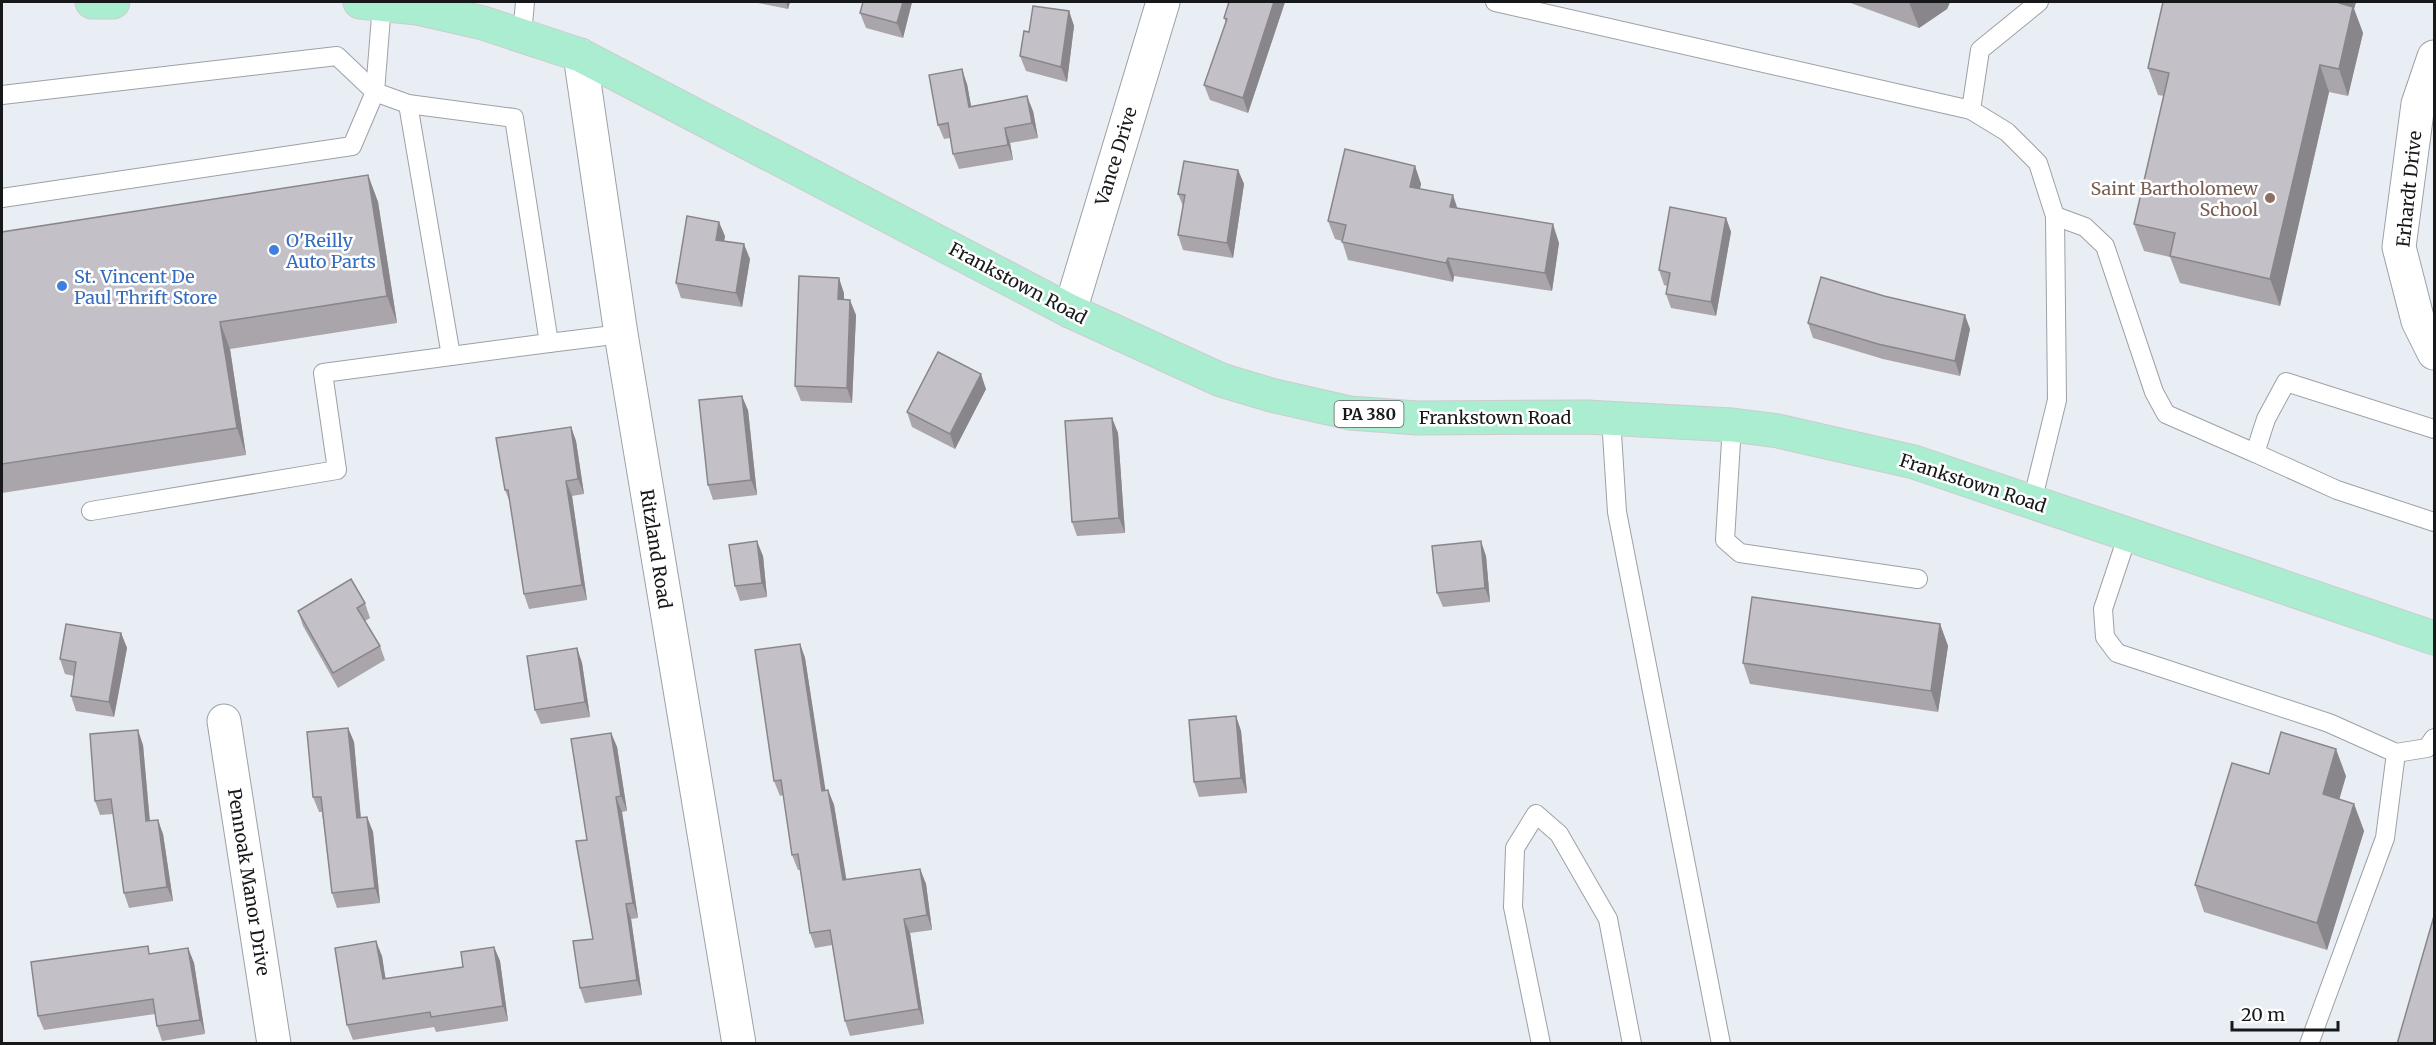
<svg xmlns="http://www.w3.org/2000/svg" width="2436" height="1045" viewBox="0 0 2436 1045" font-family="Merriweather,serif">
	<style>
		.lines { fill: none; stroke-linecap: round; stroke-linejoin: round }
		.lane-casing { stroke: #9ca1a6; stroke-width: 20 }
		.street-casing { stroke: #9ca1a6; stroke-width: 35 }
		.primary-casing { stroke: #cccccd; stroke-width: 35 }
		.lane { stroke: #fff; stroke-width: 18 }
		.street { stroke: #fff; stroke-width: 33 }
		.primary { stroke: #aaedd1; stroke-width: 33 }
		.wall { fill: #a9a5ab }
		.shaded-wall { fill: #89868b }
		.building { fill: #c4c0c7; stroke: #89868b; stroke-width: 1.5 }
		.education-dot { fill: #8d6e63; stroke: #fff; stroke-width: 2 }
		.shop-dot { fill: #3f7fe0; stroke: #fff; stroke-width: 2 }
		.labels { text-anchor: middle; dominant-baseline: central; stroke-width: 5; stroke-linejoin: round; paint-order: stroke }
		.shield { fill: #fff; stroke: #5c5d5f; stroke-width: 1.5 }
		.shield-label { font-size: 16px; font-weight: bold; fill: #16181a }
		.street-label { font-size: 18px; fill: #16181a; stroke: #fff }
		.education-label { font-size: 18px; fill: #785e54; stroke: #fff; text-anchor: end }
		.shop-label { font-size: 18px; fill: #366cbe; stroke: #fff; text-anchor: start }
	</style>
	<rect width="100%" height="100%" fill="#e8eef3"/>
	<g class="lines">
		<!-- lane casing -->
		<g class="lane-casing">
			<g id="lane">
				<polyline points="1495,2 1971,110"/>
				<polyline points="522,36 525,2"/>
				<polyline points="2,95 337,56 375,92 408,104 514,118 549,343 621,334"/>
				<polyline points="408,104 451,356 549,343"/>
				<polyline points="2,198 352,146 375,92 382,4"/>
				<polyline points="2055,216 2085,227 2105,246 2154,392 2166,414 2255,453"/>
				<polyline points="1611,418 1617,512 1721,1044"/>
				<polyline points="1732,425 1725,540 1740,553 1918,579"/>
				<polyline points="2434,429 2286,382 2266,419 2255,453 2337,490 2434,522"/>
				<polyline points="2032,502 2057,400 2055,216 2038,163 2007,132 1971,110 1980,50 2039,2"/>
				<polyline points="91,511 337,470 323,373 451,356"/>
				<polyline points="2128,534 2103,609 2105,637 2117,653 2329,723 2396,753 2427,748 2434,738"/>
				<polyline points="1541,1044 1513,907 1515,848 1536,814 1559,834 1608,919 1632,1044"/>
				<polyline points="2309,1044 2385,838 2396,753"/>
			</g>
		</g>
		<!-- street casing -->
		<g class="street-casing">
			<g id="street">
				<polyline points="580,55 621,334 739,1044"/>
				<polyline points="2434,57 2418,104 2399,247 2418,321 2434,353"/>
				<polyline points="1070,311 1163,2"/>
				<polyline points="224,721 274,1044"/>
			</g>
		</g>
		<!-- primary casing -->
		<g class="primary-casing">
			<g id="primary">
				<polyline points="92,2 113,2"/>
				<polyline points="360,2 417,8 483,23 580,55 1070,311 1221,380 1271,395 1350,413 1417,418 1587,417 1732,425 1778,431 1914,462 2434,638"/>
			</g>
		</g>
		<!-- lane -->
		<use href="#lane" class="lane"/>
		<!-- street -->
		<use href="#street" class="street"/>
		<!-- primary -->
		<use href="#primary" class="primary"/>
	</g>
	<!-- wall -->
	<g class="wall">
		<polygon points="753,2 790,2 788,9"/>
		<polygon points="863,2 912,2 903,38 866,28 860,13"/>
		<polygon points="1229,2 1285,2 1248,113 1210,100 1204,85 1226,23 1224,18"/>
		<polygon points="1848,2 1950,2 1947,9 1919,28"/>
		<polygon points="2163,2 2356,2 2354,9 2363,33 2348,96 2329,92 2280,306 2180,283 2170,257 2144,251 2134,224 2164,96 2158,95 2148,68"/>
		<polygon points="1069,11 1074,26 1067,82 1026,71 1020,56 1029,32"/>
		<polygon points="967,84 971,106 1033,111 1038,138 1010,143 1013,160 959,169 953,154 950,138 944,139 938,125"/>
		<polygon points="1415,166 1421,184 1420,189 1458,209 1559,243 1552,291 1454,276 1453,282 1348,260 1342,241 1335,239 1328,221"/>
		<polygon points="1238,170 1244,184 1233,258 1183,250 1178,235 1183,206 1178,194"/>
		<polygon points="368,175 378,202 397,323 230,349 246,455 2,493 2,232"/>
		<polygon points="1726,218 1731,232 1716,316 1671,308 1666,294 1667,286 1664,285 1659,270"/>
		<polygon points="725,236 724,241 750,259 742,307 681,298 676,283"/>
		<polygon points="844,293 844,300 856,315 852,403 801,401 795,386"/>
		<polygon points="1808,323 1970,329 1960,376 1883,359 1813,338"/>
		<polygon points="986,389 955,449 912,427 907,412"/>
		<polygon points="748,410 757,495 713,500 708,485"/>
		<polygon points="1112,418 1118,433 1125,533 1077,536 1072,522"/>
		<polygon points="571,427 576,441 584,494 572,496 587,600 529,609 524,594 511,505 505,490"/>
		<polygon points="763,556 767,597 740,601 735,586"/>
		<polygon points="1486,556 1490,602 1443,607 1437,593"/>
		<polygon points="365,603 370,618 365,621 380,646 385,660 338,688 303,626 298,611"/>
		<polygon points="1940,624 1948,646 1938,712 1750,684 1743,663"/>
		<polygon points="121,633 127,648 114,717 76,711 71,696 74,676 65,674 60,659"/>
		<polygon points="800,644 805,658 825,791 828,790 834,805 846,880 920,869 926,884 932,930 910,933 924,1024 850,1036 845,1021 832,945 815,948 810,933 800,870 798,870 792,855 783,795 780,796 774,781"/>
		<polygon points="577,648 582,663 590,717 541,724 535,710"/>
		<polygon points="1236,716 1241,731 1247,793 1199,797 1194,782"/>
		<polygon points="348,728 354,742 361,818 367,817 373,832 380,903 337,908 332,893 322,812 319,812 313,797"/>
		<polygon points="611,733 617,747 627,811 622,812 638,918 631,919 642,995 585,1003 580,988 593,939 587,840"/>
		<polygon points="143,745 150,821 163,834 173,901 129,908 124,893 113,814 100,815 95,801"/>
		<polygon points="2269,774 2346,776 2339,799 2354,804 2364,831 2327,950 2204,912 2195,885"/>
		<polygon points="494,947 500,961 508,1021 436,1032 434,1027 353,1040 347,1025 382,956 385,979 463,967"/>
		<polygon points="188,948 194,963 205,1034 162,1041 157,1026 155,1014 44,1030 38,1016 151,954"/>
	</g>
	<!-- shaded-wall -->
	<g class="shaded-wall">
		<polygon points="786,2 790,2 788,9"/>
		<polygon points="903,2 912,2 903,38 897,23"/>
		<polygon points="1274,2 1285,2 1248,113 1243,98"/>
		<polygon points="1909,2 1950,2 1947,9 1919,28"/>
		<polygon points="2340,2 2356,2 2354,9 2363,33 2348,96 2339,69"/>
		<polygon points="1069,11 1074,26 1067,82 1061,67"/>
		<polygon points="2320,65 2329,92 2280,306 2270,279"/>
		<polygon points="962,69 967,84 974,122 969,107"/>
		<polygon points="1027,96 1033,111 1038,138 1032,123"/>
		<polygon points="1005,128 1010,143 1013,160 1008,145"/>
		<polygon points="1415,166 1421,184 1416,205 1410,187"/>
		<polygon points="1238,170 1244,184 1233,258 1227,243"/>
		<polygon points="368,175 378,202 397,323 387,296"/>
		<polygon points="1453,195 1459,213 1450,207"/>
		<polygon points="1726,218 1731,232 1716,316 1711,302"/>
		<polygon points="719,222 725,236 722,254 716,240"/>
		<polygon points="1553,224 1559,243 1552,291 1545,273"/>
		<polygon points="744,244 750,259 742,307 736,293"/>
		<polygon points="1448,258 1454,276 1453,282 1446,263"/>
		<polygon points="839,278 844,293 844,314 838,299"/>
		<polygon points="850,300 856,315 852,403 847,388"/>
		<polygon points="1965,315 1970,329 1960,376 1955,361"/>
		<polygon points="220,322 230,349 246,455 237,428"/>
		<polygon points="981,374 986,389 955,449 950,434"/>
		<polygon points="742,396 748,410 757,495 751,480"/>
		<polygon points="1112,418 1118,433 1125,533 1119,518"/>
		<polygon points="571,427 576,441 584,494 578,479"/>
		<polygon points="566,481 572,496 587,600 582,585"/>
		<polygon points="757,541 763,556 767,597 762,583"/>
		<polygon points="1481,541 1486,556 1490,602 1485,588"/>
		<polygon points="1940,624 1948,646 1938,712 1931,691"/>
		<polygon points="121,633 127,648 114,717 109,702"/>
		<polygon points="800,644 805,658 828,806 822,791"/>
		<polygon points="577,648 582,663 590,717 585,702"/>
		<polygon points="1236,716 1241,731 1247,793 1241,778"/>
		<polygon points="348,728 354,742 362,833 357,818"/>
		<polygon points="138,730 143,745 151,836 146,821"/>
		<polygon points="611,733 617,747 627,811 621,796"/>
		<polygon points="2336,749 2346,776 2333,821 2323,794"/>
		<polygon points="828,790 834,805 849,895 843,880"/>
		<polygon points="616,797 622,812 638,918 633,903"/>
		<polygon points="2354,804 2364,831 2327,950 2317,923"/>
		<polygon points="367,817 373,832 380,903 375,888"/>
		<polygon points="158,820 163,834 173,901 167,887"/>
		<polygon points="920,869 926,884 932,930 927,915"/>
		<polygon points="626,904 631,919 642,995 637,980"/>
		<polygon points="904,919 910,933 924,1024 919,1009"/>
		<polygon points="376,941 382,956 388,994 383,979"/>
		<polygon points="494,947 500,961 508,1021 503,1006"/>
		<polygon points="188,948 194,963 205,1034 200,1020"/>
	</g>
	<!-- building -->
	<g class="building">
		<polygon points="863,2 903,2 897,23 860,13"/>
		<polygon points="1229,2 1274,2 1243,98 1204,85 1227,19 1224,18"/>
		<polygon points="2163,2 2340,2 2339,3 2353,7 2339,69 2320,65 2270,279 2170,256 2175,233 2134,224 2169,73 2148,68"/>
		<polygon points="1033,6 1069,11 1061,67 1020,56 1024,31 1029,32"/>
		<polygon points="962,69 969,107 1027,96 1032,123 1005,128 1008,145 953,154 948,123 938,125 929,75"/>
		<polygon points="1345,149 1415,166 1410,187 1453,195 1450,207 1553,224 1545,273 1448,258 1446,263 1342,242 1346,225 1328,221"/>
		<polygon points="1184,161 1238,170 1227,243 1178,235 1185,195 1178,194"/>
		<polygon points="368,175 387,296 220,322 237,428 2,464 2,232"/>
		<polygon points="1670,207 1726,218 1711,302 1666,294 1670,273 1659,270"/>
		<polygon points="687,216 719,222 716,240 744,244 736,293 676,283"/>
		<polygon points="799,276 839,278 838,299 850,300 847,388 795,386"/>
		<polygon points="1821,277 1884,296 1965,315 1955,361 1878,344 1808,323"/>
		<polygon points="938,352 981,374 950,434 907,412"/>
		<polygon points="742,396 751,480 708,485 699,400"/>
		<polygon points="1112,418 1119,518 1072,522 1065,421"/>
		<polygon points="571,427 578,479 566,481 582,585 524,594 508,490 505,490 496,438"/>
		<polygon points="757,541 762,583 735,586 729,545"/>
		<polygon points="1481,541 1485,588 1437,593 1432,546"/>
		<polygon points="351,579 365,603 357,608 380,646 333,673 298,611"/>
		<polygon points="1752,597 1940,624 1931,691 1743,663"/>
		<polygon points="66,624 121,633 109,702 71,696 76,662 60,659"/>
		<polygon points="800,644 822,791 828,790 843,880 920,869 927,915 904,919 919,1009 845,1021 830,930 810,933 798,854 792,855 781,780 774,781 755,650"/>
		<polygon points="577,648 585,702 535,710 527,656"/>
		<polygon points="1236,716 1241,778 1194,782 1189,720"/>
		<polygon points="348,728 357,818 367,817 375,888 332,893 321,797 313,797 307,732"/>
		<polygon points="138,730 146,821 158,820 167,887 124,893 111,799 95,801 90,734"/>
		<polygon points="2281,732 2336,749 2323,794 2354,804 2317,923 2195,885 2232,763 2269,774"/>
		<polygon points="611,733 621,796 616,797 633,903 626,904 637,980 580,988 573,941 593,939 576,841 587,840 571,739"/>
		<polygon points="2434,916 2434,1044 2397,1044"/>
		<polygon points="376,941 383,979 463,967 461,952 494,947 503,1006 431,1017 430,1012 347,1025 335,948"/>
		<polygon points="148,946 149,954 188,948 200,1020 157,1026 153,999 38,1016 31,962"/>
	</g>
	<!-- markers -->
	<circle class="education-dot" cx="2270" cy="198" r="6"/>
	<g class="shop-dot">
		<circle cx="274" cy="250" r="6"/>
		<circle cx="62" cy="286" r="6"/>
	</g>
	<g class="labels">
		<!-- shield labels -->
		<rect class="shield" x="1334.5" y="401" width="69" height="26" rx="4.5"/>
		<g class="shield-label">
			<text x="1369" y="414">PA 380</text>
		</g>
		<!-- street labels -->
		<g class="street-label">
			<text transform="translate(1116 156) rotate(-73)">Vance Drive</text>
			<text transform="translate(2409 189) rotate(-84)">Erhardt Drive</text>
			<text transform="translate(1018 283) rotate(28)">Frankstown Road</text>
			<text x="1495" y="417">Frankstown Road</text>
			<text transform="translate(1973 483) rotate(18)">Frankstown Road</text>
			<text transform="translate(656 549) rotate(81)">Ritzland Road</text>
			<text transform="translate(249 882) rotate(81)">Pennoak Manor Drive</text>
		</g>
		<!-- education labels -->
		<g class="education-label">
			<text x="2258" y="188">Saint Bartholomew<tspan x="2258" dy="21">School</tspan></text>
		</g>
		<!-- shop labels -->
		<g class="shop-label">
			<text x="286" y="240">O'Reilly<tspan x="286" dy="21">Auto Parts</tspan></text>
			<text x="74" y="276">St. Vincent De<tspan x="74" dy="21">Paul Thrift Store</tspan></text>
		</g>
	</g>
	<!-- border -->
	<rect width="2436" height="1045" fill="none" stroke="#16181a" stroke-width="6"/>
	<!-- scale -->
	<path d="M2232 1021v9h106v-9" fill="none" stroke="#16181a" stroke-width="3"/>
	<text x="2241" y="1021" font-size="18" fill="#16181a" stroke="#ffffff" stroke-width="4.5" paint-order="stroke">20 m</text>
</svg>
